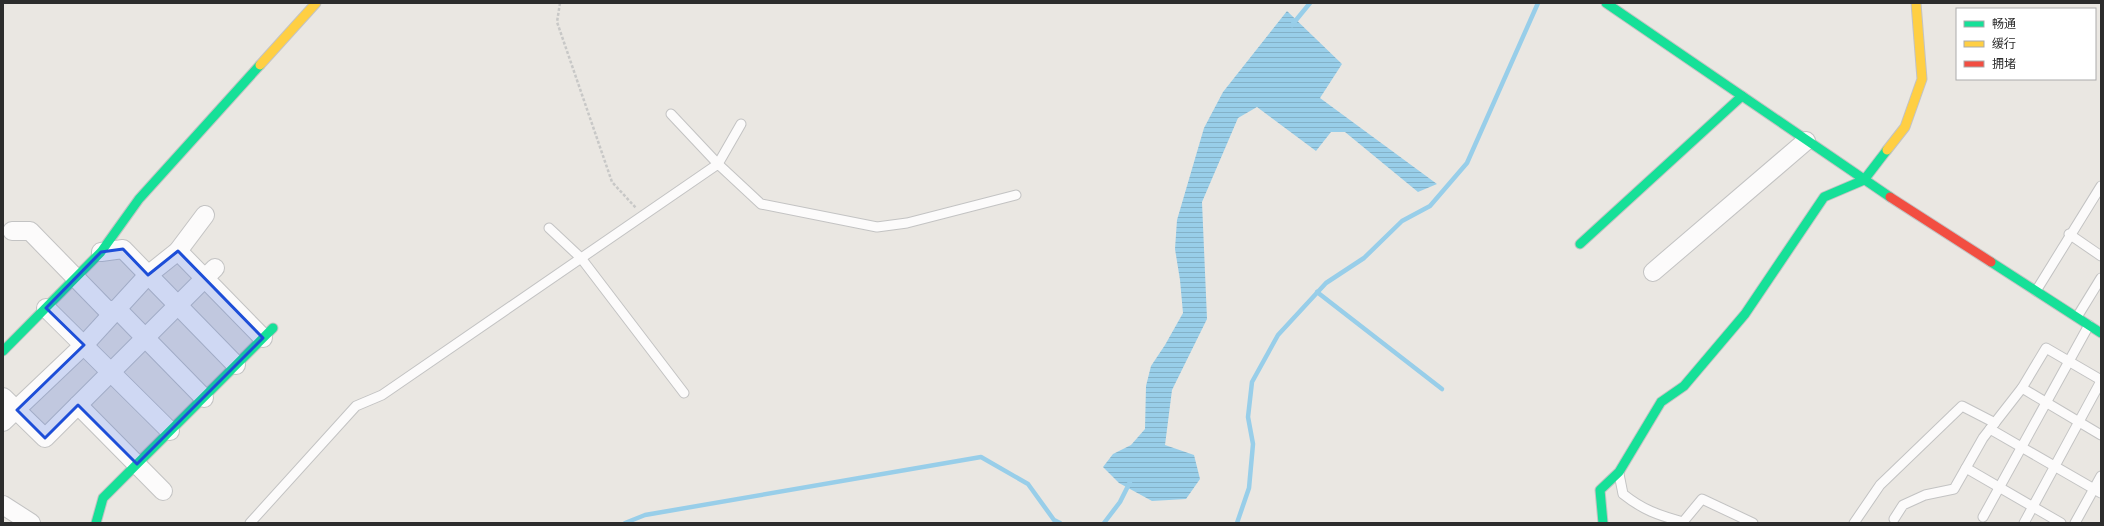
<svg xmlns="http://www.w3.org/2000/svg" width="2104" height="526" viewBox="0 0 2104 526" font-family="Barlow,'Noto Sans SC',sans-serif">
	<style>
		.water { fill: url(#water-rules) }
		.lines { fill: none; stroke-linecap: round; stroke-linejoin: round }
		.stream { stroke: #98cee9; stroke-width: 4.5 }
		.lane-casing { stroke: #c3c3c3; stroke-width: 11 }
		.street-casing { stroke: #c3c3c3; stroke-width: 20 }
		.fast-casing { stroke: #c3c3c3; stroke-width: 11 }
		.slow-casing { stroke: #c3c3c3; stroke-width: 11 }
		.jam-casing { stroke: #c3c3c3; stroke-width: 11 }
		.path { stroke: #c8c8c7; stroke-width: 2.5; stroke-dasharray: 3 2; stroke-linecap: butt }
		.lane { stroke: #fcfbfb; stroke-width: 9 }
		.street { stroke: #fcfbfb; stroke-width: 18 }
		.fast { stroke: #16e098; stroke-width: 9 }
		.slow { stroke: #ffcf43; stroke-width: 9 }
		.jam { stroke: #f24e42; stroke-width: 9 }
		.marked { fill: #1d4ed8; fill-opacity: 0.2; stroke: #1d4ed8; stroke-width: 3; stroke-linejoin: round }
	</style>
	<defs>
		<pattern id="water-rules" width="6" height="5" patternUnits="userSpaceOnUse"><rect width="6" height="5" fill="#98cee9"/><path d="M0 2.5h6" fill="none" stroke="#83b1c8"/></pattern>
	</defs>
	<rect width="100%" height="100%" fill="#eae7e2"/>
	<!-- water -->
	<polygon class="water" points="1287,11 1342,64 1320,98 1437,184 1418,192 1345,132 1331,132 1316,151 1257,107 1238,118 1202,202 1207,319 1172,390 1165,445 1194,455 1200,479 1186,499 1152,501 1119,483 1103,467 1113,454 1131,445 1145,429 1146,386 1151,366 1165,345 1183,313 1180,280 1175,249 1177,220 1204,128 1223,92"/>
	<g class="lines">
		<!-- stream -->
		<g class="stream">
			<polyline points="1292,25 1310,3"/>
			<polyline points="1317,292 1442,389"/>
			<polyline points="625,523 645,515 981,457 1028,484 1054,520 1060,523"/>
			<polyline points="1104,523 1120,502 1130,482"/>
			<polyline points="1237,523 1249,488 1253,444 1248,417 1252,382 1278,335 1326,283 1364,258 1402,221 1430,206 1467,163 1538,3"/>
		</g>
		<!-- lane casing -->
		<g class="lane-casing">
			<g id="lane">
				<polyline points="671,114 718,164 741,124"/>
				<polyline points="549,228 581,258 684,393"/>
				<polyline points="2069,234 2101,256"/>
				<polyline points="2036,291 2101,186"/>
				<polyline points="2077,317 2101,278"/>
				<polyline points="2022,388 2101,435"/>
				<polyline points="1990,429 2101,493"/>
				<polyline points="1966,468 2061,523"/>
				<path d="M1619,474L1623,494C1643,510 1658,515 1683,522L1702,499L1753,523"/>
				<polyline points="1983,517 2089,325"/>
				<polyline points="1894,519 1903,505 1925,495 1954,489 1983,438 2022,388 2046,348 2101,380"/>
				<polyline points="250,523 356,406 382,395 718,164 761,204 877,227 907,223 1016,195"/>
				<polyline points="1854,523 1880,485 1962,406 1995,423"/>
				<polyline points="2024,523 2101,381"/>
				<polyline points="2075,523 2101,476"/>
			</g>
		</g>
		<!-- street casing -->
		<g class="street-casing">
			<g id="street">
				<polyline points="12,231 30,231 108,311 117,309 204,398"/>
				<polyline points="178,251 263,338"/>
				<polyline points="101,252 123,249 236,365"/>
				<polyline points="1653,272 1806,141"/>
				<polyline points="46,308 170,431"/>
				<polyline points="3,397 45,438 215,268"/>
				<polyline points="78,405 163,491"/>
				<polyline points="3,422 84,345 148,275 178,251 205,215"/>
				<polyline points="3,505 31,523"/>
			</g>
		</g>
		<!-- fast casing -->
		<g class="fast-casing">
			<g id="fast">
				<polyline points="1606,3 1890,197"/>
				<polyline points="1580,244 1742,96"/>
				<polyline points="1991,262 2101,333"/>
				<polyline points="3,351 101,252 139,199 260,65"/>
				<polyline points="96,523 103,498 273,328"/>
				<polyline points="1603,523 1600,490 1619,472 1661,402 1684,386 1745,314 1824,197 1864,180 1887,150"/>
			</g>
		</g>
		<!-- slow casing -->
		<g class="slow-casing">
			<g id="slow">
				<polyline points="260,65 316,3"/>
				<polyline points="1887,150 1905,127 1922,79 1916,3"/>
			</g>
		</g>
		<!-- jam casing -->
		<g class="jam-casing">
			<polyline id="jam" points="1890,197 1991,262"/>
		</g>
		<!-- path -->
		<polyline class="path" points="560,3 557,22 612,182 636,208"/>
		<!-- lane -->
		<use href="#lane" class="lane"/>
		<!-- street -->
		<use href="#street" class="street"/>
		<!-- fast -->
		<use href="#fast" class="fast"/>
		<!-- slow -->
		<use href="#slow" class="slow"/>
		<!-- jam -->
		<use href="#jam" class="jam"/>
	</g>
	<!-- marked area -->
	<path class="marked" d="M123,249L148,275L178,251L263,338L137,464L78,405L45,438L17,410L84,345L46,308L101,252Z"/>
	<!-- border -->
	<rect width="2104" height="526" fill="none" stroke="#2c2c2c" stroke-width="8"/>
	<!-- legend -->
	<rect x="1956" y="8" width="140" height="72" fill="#ffffff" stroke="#ababab"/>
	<rect x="1964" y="21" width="20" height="6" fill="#16e098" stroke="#ababab"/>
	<text x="1992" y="28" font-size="12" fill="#2c2c2c">畅通</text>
	<rect x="1964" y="41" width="20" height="6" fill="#ffcf43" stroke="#ababab"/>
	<text x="1992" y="48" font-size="12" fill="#2c2c2c">缓行</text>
	<rect x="1964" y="61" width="20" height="6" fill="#f24e42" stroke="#ababab"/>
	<text x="1992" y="68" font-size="12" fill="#2c2c2c">拥堵</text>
</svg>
